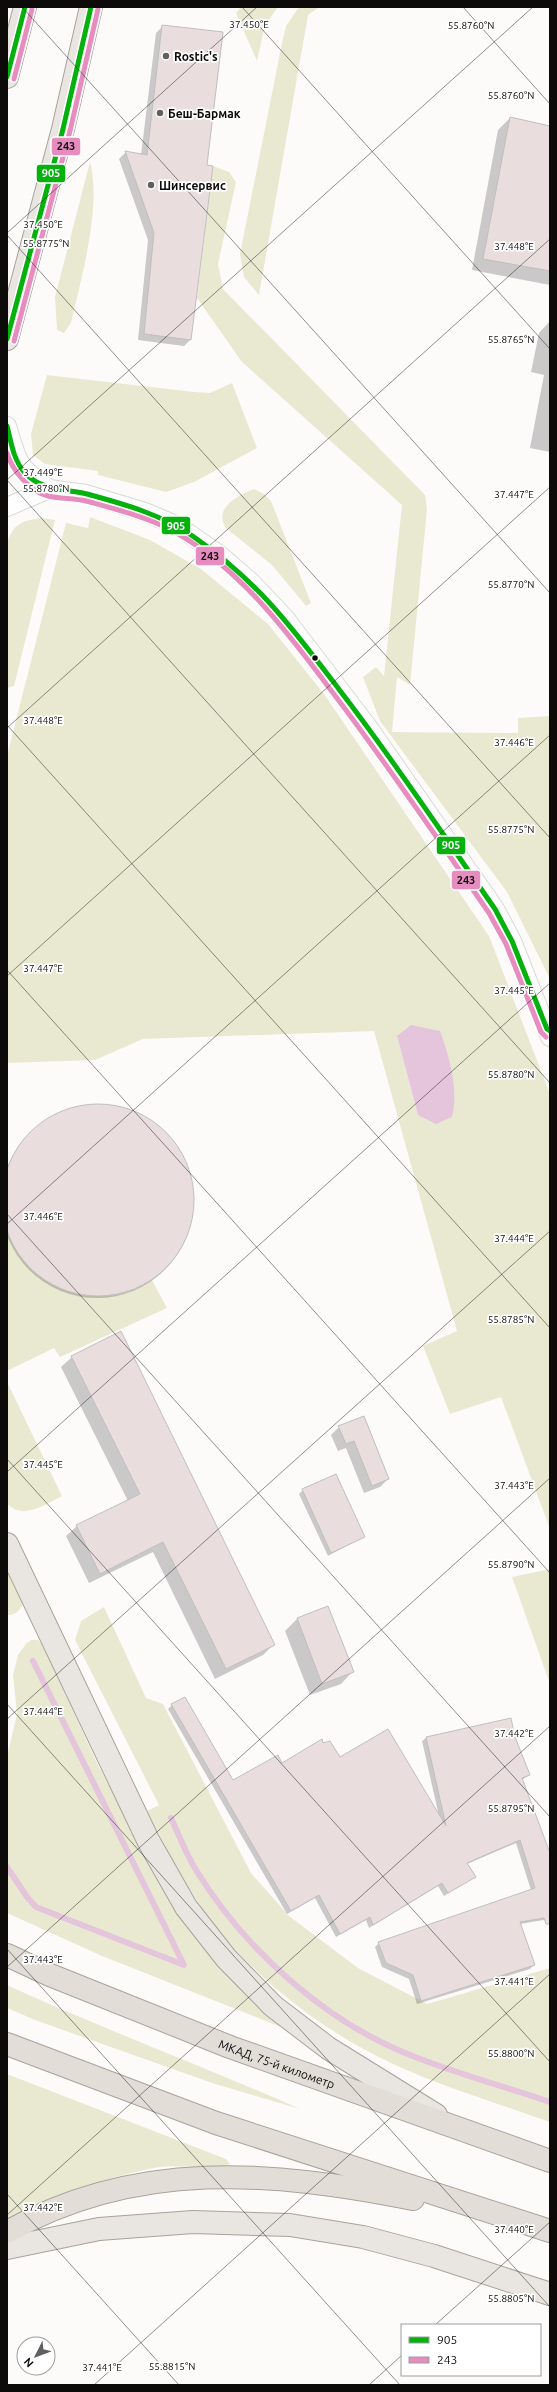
<svg xmlns="http://www.w3.org/2000/svg" width="557" height="2392" viewBox="0 0 557 2392" font-family="Ubuntu,sans-serif">
	<style>
		.green { fill: #e9e9d1; fill-rule: evenodd }
		.water { fill: #e4c5db }
		.shadow { fill: #0003 }
		.lines { fill: none; stroke-linecap: round; stroke-linejoin: round }
		.stream { stroke: #e4c5db; stroke-width: 6 }
		.building { fill: #e9ddde; stroke: #c0bfbf }
		.minor-casing { stroke: #dad8d7; stroke-width: 20 }
		.primary-casing { stroke: #a8a29a; stroke-width: 24 }
		.trunk-casing { stroke: #a8a29a; stroke-width: 24 }
		.minor { stroke: #fffefe; stroke-width: 18 }
		.primary { stroke: #e9e6e1; stroke-width: 22 }
		.trunk { stroke: #e2ded7; stroke-width: 22 }
		.bus-1-casing { stroke: #fff; stroke-width: 8 }
		.bus-2-casing { stroke: #fff; stroke-width: 8 }
		.bus-1 { stroke: #05b10d; stroke-width: 5 }
		.bus-2 { stroke: #e78cbe; stroke-width: 5 }
		.ticks { fill: none; stroke: #0c0b0a; stroke-width: 1; stroke-opacity: 0.45 }
		.poi-dot { fill: #605f5e; stroke: #fff; stroke-width: 1.5 }
		.bus-dot { fill: #0c0b0a; stroke: #fff; stroke-width: 1.5 }
		.labels { text-anchor: middle; dominant-baseline: central; stroke-width: 3.5; stroke-linejoin: round; paint-order: stroke }
		.poi-label { font-size: 12px; font-weight: bold; fill: #0c0b0a; stroke: #fff; text-anchor: start }
		.street-label { font-size: 12px; fill: #0c0b0a; stroke: #fff }
		.ticks-label { font-size: 10px; text-anchor: middle; fill: #0c0b0a; stroke: #fff; stroke-width: 3.5; stroke-linejoin: round; paint-order: stroke }
		.line-badge { stroke: #fff; stroke-width: 1.5 }
		.badge-label { font-size: 11px; text-anchor: middle; font-weight: bold; fill: #fff }
		.pale-badge-label { font-size: 11px; text-anchor: middle; font-weight: bold; fill: #111 }
	</style>
	<rect width="100%" height="100%" fill="#fdfbfa"/>
	<!-- green -->
	<g class="green">
		<polygon points="241,7 278,7 265,25 257,61 236,13"/>
		<polygon points="299,7 319,7 308,15 259,295 244,277 240,254 282,43 286,26"/>
		<path d="M90,162C102,205 81,280 71,323L64,333L57,330L55,297Z"/>
		<polygon points="213,166 229,172 236,182 218,264 223,289 425,495 427,509 410,685 397,677 392,732 518,733 518,718 550,716 550,979 507,892 380,721 363,677 376,667 384,676 402,505 242,362 197,298"/>
		<polygon points="47,375 194,392 210,393 232,383 257,448 194,482 166,492 98,475 98,471 45,464 33,455 31,434"/>
		<path d="M254,489L264,494L271,501L311,603L306,606L272,565L226,528C213,508 237,496 254,489Z"/>
		<path d="M90,517L150,540L201,569L268,624L324,694L489,936L550,1094V1529L501,1397L450,1414L423,1346L457,1331L374,1031L143,1039L95,1060L7,1063V756L66,523L88,528ZM397,1036L452,1117L418,1115Z"/>
		<path d="M41,518L55,520L14,686L7,688V544C12,524 22,521 41,518Z"/>
		<path d="M7,1232C28,1278 70,1304 122,1294C132,1292 143,1285 152,1280L167,1308L60,1357L54,1348L7,1371Z"/>
		<path d="M7,1382L62,1496C47,1504 21,1521 7,1503Z"/>
		<path d="M7,1568L23,1604C20,1610 15,1616 7,1615Z"/>
		<polygon points="550,1569 550,1684 512,1577"/>
		<path d="M104,1607L146,1698L163,1704L251,1873L289,1916L358,1968L427,2004L550,1968V2122C497,2103 442,2087 391,2063C322,2031 247,1973 203,1910C182,1879 164,1844 147,1811L159,1805L75,1640L81,1621Z"/>
		<polygon points="31,1640 38,1640 43,1645 96,1761 172,1905 206,1951 237,1986 281,2027 102,1956 7,1913 7,1757 17,1714 13,1675 18,1655 26,1644"/>
		<path d="M7,1985C103,2029 203,2066 300,2109L212,2083L35,2020L7,2008Z"/>
		<path d="M7,2074L226,2159L230,2164C211,2171 181,2164 160,2167C107,2176 54,2196 7,2221Z"/>
	</g>
	<!-- water -->
	<path class="water" d="M411,1025L440,1031C449,1056 459,1090 452,1117L436,1124L418,1115L397,1036Z"/>
	<!-- shadow -->
	<g class="shadow">
		<polygon points="163,26 206,166 190,340 184,346 138,340 148,240 119,159 125,153 141,155 156,33"/>
		<polygon points="510,118 550,126 550,285 472,270 498,130"/>
		<polygon points="550,321 550,452 530,448 544,375 531,372 539,333"/>
		<circle cx="97" cy="1202" r="96"/>
		<polygon points="72,1357 273,1645 263,1655 215,1679 153,1552 89,1583 66,1536 77,1526 128,1501 61,1367"/>
		<polygon points="363,1417 388,1479 380,1487 364,1493 346,1448 338,1451 331,1435 339,1427"/>
		<polygon points="303,1490 363,1537 328,1556 299,1494"/>
		<polygon points="328,1608 352,1672 341,1684 310,1695 285,1631 297,1619"/>
		<polygon points="172,1705 233,1782 282,1764 323,1745 339,1759 439,1816 422,1741 426,1738 514,1737 529,1775 522,1780 550,1856 550,1919 520,1924 534,1965 530,1969 417,2004 409,1979 382,1967 375,1947 379,1943 531,1890 516,1843 467,1864 474,1877 444,1896 438,1886 369,1928 366,1920 336,1937 315,1898 287,1914 168,1709"/>
	</g>
	<g class="lines">
		<!-- stream -->
		<g class="stream">
			<path d="M171,1818C179,1835 186,1854 196,1870C246,1951 328,2025 418,2058C461,2075 506,2087 550,2102"/>
			<polyline points="7,1867 27,1897 36,1907 184,1965 33,1661"/>
		</g>
	</g>
	<!-- building -->
	<g class="building">
		<polygon points="162,25 223,32 207,165 213,166 191,340 144,334 154,233 125,151 147,155"/>
		<polygon points="510,117 550,126 550,271 483,259"/>
		<circle cx="98" cy="1200" r="96"/>
		<polygon points="121,1331 275,1645 226,1669 163,1542 100,1574 76,1525 140,1494 71,1356"/>
		<polygon points="364,1416 389,1479 372,1486 354,1441 346,1444 338,1426"/>
		<polygon points="336,1474 365,1537 331,1553 302,1489"/>
		<polygon points="328,1606 354,1672 322,1684 297,1618"/>
		<polygon points="185,1697 233,1780 278,1755 282,1763 322,1739 323,1743 330,1741 340,1757 388,1729 446,1826 426,1737 511,1718 515,1737 530,1775 522,1778 550,1853 550,1924 546,1924 544,1918 520,1922 535,1965 421,2001 413,1975 386,1963 378,1942 535,1888 520,1840 467,1863 476,1877 448,1893 442,1883 373,1925 370,1917 340,1934 319,1895 291,1911 171,1704"/>
	</g>
	<g class="lines">
		<!-- minor casing -->
		<g class="minor-casing">
			<g id="minor">
				<path d="M7,426C18,463 17,466 49,489"/>
				<polyline points="7,507 49,489 86,494 145,512 178,526 221,556 252,583 285,618 368,727 495,909 512,941 550,1037"/>
			</g>
		</g>
		<!-- primary casing -->
		<g class="primary-casing">
			<g id="primary">
				<polyline points="7,77 25,7"/>
				<polyline points="7,339 63,129 91,7"/>
				<polyline points="7,1544 148,1840 186,1907 226,1958 273,2006 328,2048 436,2115"/>
				<polyline points="7,2248 99,2229 193,2222 290,2225 363,2237 434,2256 550,2294"/>
			</g>
		</g>
		<!-- trunk casing -->
		<g class="trunk-casing">
			<g id="trunk">
				<path id="s1" d="M7,1955L50,1975L230,2047L550,2161"/>
				<polyline points="7,2044 216,2123 550,2231"/>
				<path d="M7,2232C136,2159 272,2171 413,2199"/>
			</g>
		</g>
		<!-- minor -->
		<use href="#minor" class="minor"/>
		<!-- primary -->
		<use href="#primary" class="primary"/>
		<!-- trunk -->
		<use href="#trunk" class="trunk"/>
		<!-- bus-1 casing -->
		<g class="bus-1-casing">
			<g id="bus-1">
				<polyline points="7,77 25,7"/>
				<polyline points="7,339 63,129 91,7"/>
				<path d="M7,426C11,441 13,460 25,473C42,491 65,489 87,494C124,504 163,515 194,537C259,582 294,630 341,692C395,762 444,836 495,909L512,941L547,1029L550,1031"/>
			</g>
		</g>
		<!-- bus-2 casing -->
		<g class="bus-2-casing">
			<g id="bus-2">
				<polyline points="14,79 32,9"/>
				<polyline points="14,341 70,131 98,9"/>
				<path d="M7,453C12,470 30,492 48,496C61,499 74,498 86,501C115,509 148,517 175,532C240,569 286,630 330,689C386,762 437,838 489,913L506,944L541,1032L546,1037"/>
			</g>
		</g>
		<!-- bus-1 -->
		<use href="#bus-1" class="bus-1"/>
		<!-- bus-2 -->
		<use href="#bus-2" class="bus-2"/>
	</g>
	<!-- ticks -->
	<path class="ticks" d="M22,7L550,593M242,7L550,349M463,7L550,104M7,233L257,7M7,235L550,838M7,480L533,7M7,480L550,1083M7,725L550,1328M7,728L550,239M7,970L550,1573M7,976L550,487M7,1214L550,1817M7,1224L550,735M7,1459L550,2062M7,1472L550,983M7,1704L550,2307M7,1719L550,1231M7,1949L400,2385M7,1967L550,1478M7,2194L179,2385M7,2215L550,1726M435,2325L550,2222M94,2385L550,1974M369,2385L402,2355"/>
	<!-- markers -->
	<g class="poi-dot">
		<circle cx="166" cy="56" r="4"/>
		<circle cx="160" cy="113" r="4"/>
		<circle cx="151" cy="185" r="4"/>
	</g>
	<circle class="bus-dot" cx="315" cy="658" r="3.5"/>
	<g class="labels">
		<!-- poi labels -->
		<g class="poi-label">
			<text x="174" y="56">Rostic's</text>
			<text x="168" y="113">Беш-Бармак</text>
			<text x="159" y="185">Шинсервис</text>
		</g>
		<!-- street labels -->
		<g class="street-label">
			<text stroke="none"><textPath href="#s1" startOffset="291">МКАД, 75-й километр</textPath></text>
		</g>
	</g>
	<g class="ticks-label">
		<text x="249" y="28">37.450°E</text>
		<text x="471" y="29">55.8760°N</text>
		<text x="511" y="99">55.8760°N</text>
		<text x="43" y="228">37.450°E</text>
		<text x="46" y="247">55.8775°N</text>
		<text x="514" y="250">37.448°E</text>
		<text x="511" y="343">55.8765°N</text>
		<text x="43" y="476">37.449°E</text>
		<text x="46" y="492">55.8780°N</text>
		<text x="514" y="498">37.447°E</text>
		<text x="511" y="588">55.8770°N</text>
		<text x="43" y="724">37.448°E</text>
		<text x="514" y="746">37.446°E</text>
		<text x="511" y="833">55.8775°N</text>
		<text x="43" y="972">37.447°E</text>
		<text x="514" y="994">37.445°E</text>
		<text x="511" y="1078">55.8780°N</text>
		<text x="43" y="1220">37.446°E</text>
		<text x="514" y="1242">37.444°E</text>
		<text x="511" y="1323">55.8785°N</text>
		<text x="43" y="1468">37.445°E</text>
		<text x="514" y="1489">37.443°E</text>
		<text x="511" y="1568">55.8790°N</text>
		<text x="43" y="1715">37.444°E</text>
		<text x="514" y="1737">37.442°E</text>
		<text x="511" y="1812">55.8795°N</text>
		<text x="43" y="1963">37.443°E</text>
		<text x="514" y="1985">37.441°E</text>
		<text x="511" y="2057">55.8800°N</text>
		<text x="43" y="2211">37.442°E</text>
		<text x="514" y="2233">37.440°E</text>
		<text x="511" y="2302">55.8805°N</text>
		<text x="172" y="2370">55.8815°N</text>
		<text x="102" y="2371">37.441°E</text>
	</g>
	<g class="line-badge">
		<rect x="51" y="137" width="30" height="19" rx="4" fill="#e78cbe"/>
		<rect x="36" y="164" width="30" height="19" rx="4" fill="#05b10d"/>
		<rect x="161" y="516" width="30" height="19" rx="4" fill="#05b10d"/>
		<rect x="195" y="546" width="30" height="20" rx="4" fill="#e78cbe"/>
		<rect x="436" y="836" width="30" height="19" rx="4" fill="#05b10d"/>
		<rect x="451" y="870" width="30" height="20" rx="4" fill="#e78cbe"/>
	</g>
	<g class="badge-label">
		<text x="51" y="177">905</text>
		<text x="176" y="530">905</text>
		<text x="451" y="849">905</text>
	</g>
	<g class="pale-badge-label">
		<text x="66" y="150">243</text>
		<text x="210" y="560">243</text>
		<text x="466" y="884">243</text>
	</g>
	<!-- border -->
	<rect width="557" height="2392" fill="none" stroke="#0c0b0a" stroke-width="16"/>
	<!-- legend -->
	<rect x="401" y="2324" width="140" height="52" fill="#ffffff" stroke="#9e9d9d"/>
	<rect x="409" y="2337" width="20" height="6" fill="#05b10d" stroke="#9e9d9d"/>
	<text x="437" y="2344" font-size="12" fill="#0c0b0a">905</text>
	<rect x="409" y="2357" width="20" height="6" fill="#e78cbe" stroke="#9e9d9d"/>
	<text x="437" y="2364" font-size="12" fill="#0c0b0a">243</text>
	<!-- north arrow -->
	<g transform="translate(36 2356) rotate(228)"><circle r="19" fill="#ffffff" stroke="#9e9d9d"/>
	<path d="M0-3L7 15L0 10L-7 15Z" fill="#605f5e"/>
	<text y="-6" font-size="11" font-weight="bold" text-anchor="middle" fill="#0c0b0a">N</text>
	</g>
</svg>
